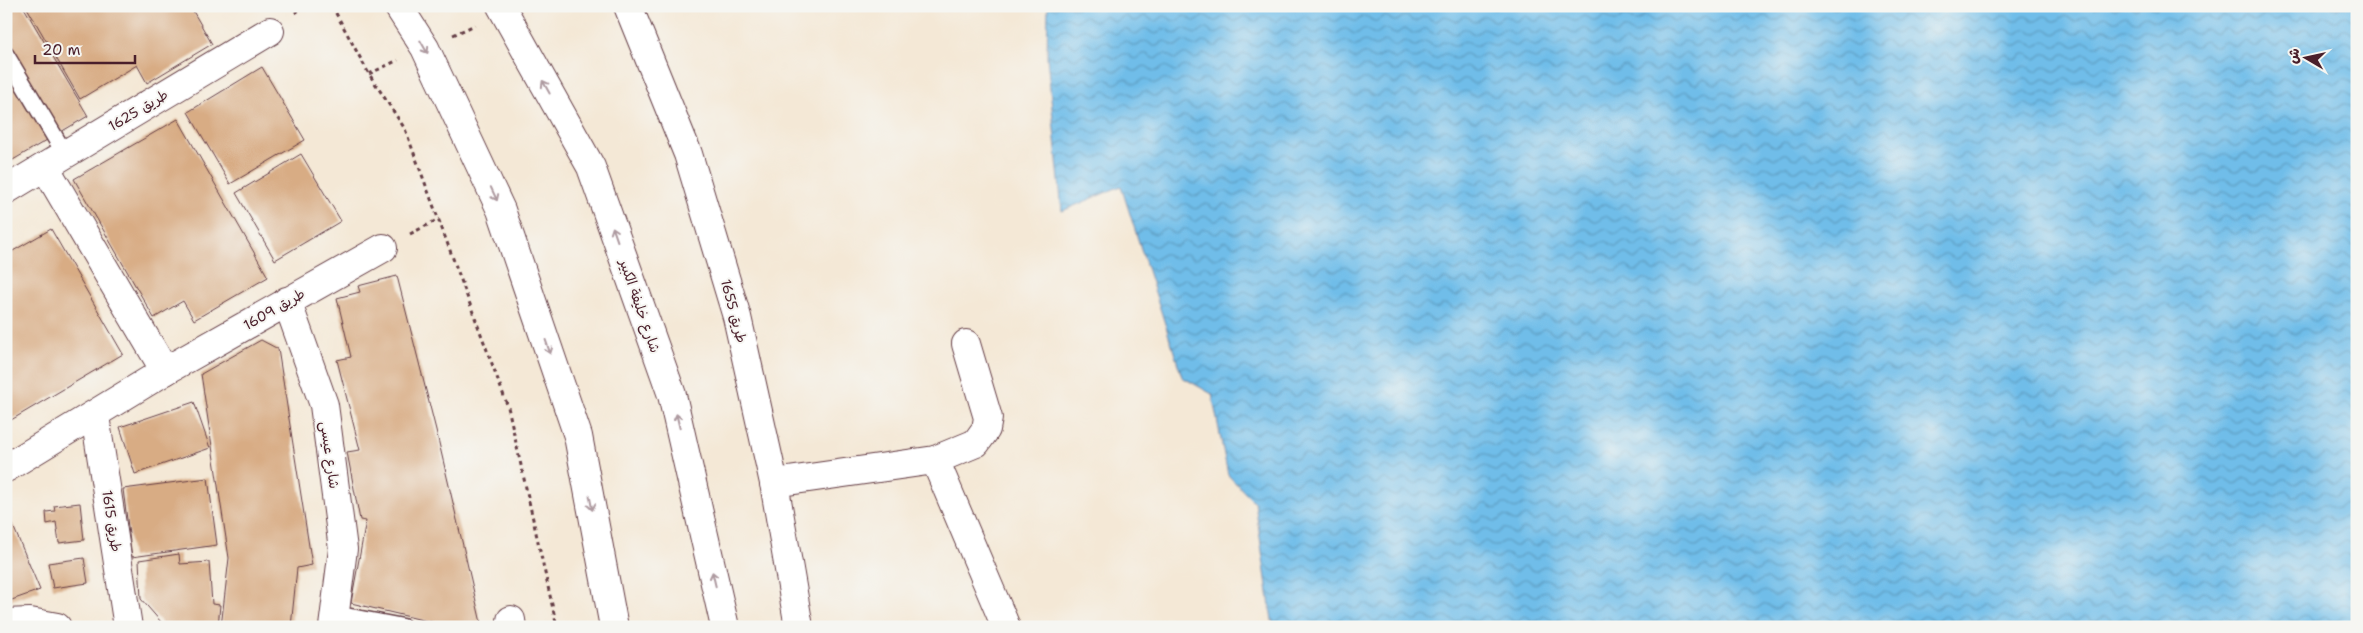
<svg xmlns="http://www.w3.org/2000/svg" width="2363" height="633" viewBox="0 0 2363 633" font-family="'Shantell Sans','Playpen Sans Arabic',sans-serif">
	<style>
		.water { fill: url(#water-waves); stroke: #5c6e8a }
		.building { fill: #d8ac84 }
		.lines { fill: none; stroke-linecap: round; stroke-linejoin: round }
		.lane-casing { stroke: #643d45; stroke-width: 19 }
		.street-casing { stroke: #643d45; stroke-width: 30 }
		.primary-casing { stroke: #643d45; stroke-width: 30 }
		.path { stroke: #643d45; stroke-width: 3; stroke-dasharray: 4 4; stroke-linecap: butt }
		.lane { stroke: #fff; stroke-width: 16 }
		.street { stroke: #fff; stroke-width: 28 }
		.primary { stroke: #fff; stroke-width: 28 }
		.oneway { stroke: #ae9aa0 }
		.labels { text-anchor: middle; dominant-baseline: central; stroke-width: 4; stroke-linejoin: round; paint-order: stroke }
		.street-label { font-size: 14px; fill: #4a1f2b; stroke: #f6f6f2 }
	</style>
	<defs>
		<pattern id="water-waves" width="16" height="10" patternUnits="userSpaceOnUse" patternTransform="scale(1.25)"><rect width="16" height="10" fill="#6fbde9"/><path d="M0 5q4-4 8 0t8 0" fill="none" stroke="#5d99bd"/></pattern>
	</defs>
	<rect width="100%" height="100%" fill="#f6f6f2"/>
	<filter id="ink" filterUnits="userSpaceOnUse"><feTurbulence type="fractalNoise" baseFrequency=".02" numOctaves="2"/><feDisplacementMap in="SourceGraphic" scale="10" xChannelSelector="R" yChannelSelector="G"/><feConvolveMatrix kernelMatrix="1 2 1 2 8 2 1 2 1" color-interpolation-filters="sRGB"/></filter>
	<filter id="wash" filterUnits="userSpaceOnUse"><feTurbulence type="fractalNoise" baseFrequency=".0096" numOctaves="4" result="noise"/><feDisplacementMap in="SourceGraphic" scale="20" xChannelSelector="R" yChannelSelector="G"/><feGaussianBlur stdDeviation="1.12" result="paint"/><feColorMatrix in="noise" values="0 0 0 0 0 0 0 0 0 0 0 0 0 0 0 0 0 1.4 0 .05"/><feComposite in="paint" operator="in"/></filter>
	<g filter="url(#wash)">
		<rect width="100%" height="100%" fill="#f4e8d6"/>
		<!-- water -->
		<polygon class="water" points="1048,6 2357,6 2357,627 1273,627 1255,503 1228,475 1212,394 1182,377 1121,186 1062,211 1047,57"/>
		<g id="blocks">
			<!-- building -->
			<g class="building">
				<polygon points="6,6 23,6 88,116 6,164"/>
				<polygon points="26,6 190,6 212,44 147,83 137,65 80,99"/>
				<polygon points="262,67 305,140 230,184 188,112"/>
				<polygon points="178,119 268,277 194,320 183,301 154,318 74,179"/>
				<polygon points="301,154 341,221 275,260 236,193"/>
				<polygon points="51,229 123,354 6,423 6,255"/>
				<polygon points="397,276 436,430 482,627 452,627 351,603 366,521 360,520 347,452 360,450 337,360 351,357 337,298 360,292 358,286"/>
				<polygon points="261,340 278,349 312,565 297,568 291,627 221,627 229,558 201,374"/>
				<polygon points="194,402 210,448 135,474 120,427"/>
				<polygon points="208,478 217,545 132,557 123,489"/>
				<polygon points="80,503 84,540 59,543 56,522 47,524 46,512 55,511 54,506"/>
				<polygon points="6,509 40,590 6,602"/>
				<polygon points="179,554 180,564 209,562 212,604 220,605 218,627 160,627 161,622 141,599 139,560"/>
				<polygon points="84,558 88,583 53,588 48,563"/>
			</g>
		</g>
	</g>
	<g filter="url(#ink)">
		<use href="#blocks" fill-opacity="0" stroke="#643d45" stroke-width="1"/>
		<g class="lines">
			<!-- lane casing -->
			<g class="lane-casing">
				<g id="lane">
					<polyline points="6,55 65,154"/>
					<polyline points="335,614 403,627"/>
				</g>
			</g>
			<!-- street casing -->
			<g class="street-casing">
				<g id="street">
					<polyline points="628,6 688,154 737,317 774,483 799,627"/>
					<polyline points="45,167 165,371"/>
					<polyline points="6,190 270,31"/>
					<polyline points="287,301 324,405 343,549 333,627"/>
					<polyline points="95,416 128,627"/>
					<polyline points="935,460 1006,627"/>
					<polyline points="6,468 165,371 383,248"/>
					<polyline points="774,483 935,460 976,443 986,429 988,418 966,344"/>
					<polyline points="511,620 512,627"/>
					<polyline points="6,623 30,622 57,627"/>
				</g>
			</g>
			<!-- primary casing -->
			<g class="primary-casing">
				<g id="primary">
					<polyline points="398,6 425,48 501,210 578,436 614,627"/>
					<polyline points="501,6 591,167 672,395 725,627"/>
				</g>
			</g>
			<!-- path -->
			<g class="path">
				<polyline points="332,6 369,74 405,129 508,407 557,627"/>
				<polyline points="295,13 305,6"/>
				<polyline points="453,35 475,25"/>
				<polyline points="369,74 398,60"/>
				<polyline points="410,234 439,219"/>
			</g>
			<!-- lane -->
			<use href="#lane" class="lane"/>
			<!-- street -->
			<use href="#street" class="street"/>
			<!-- primary -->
			<use href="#primary" class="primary"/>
		</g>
		<!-- one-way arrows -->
		<defs><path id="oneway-shaft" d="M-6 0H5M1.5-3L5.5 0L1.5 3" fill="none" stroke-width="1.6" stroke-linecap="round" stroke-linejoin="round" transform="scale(1.25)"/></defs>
		<g class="oneway">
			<use href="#oneway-shaft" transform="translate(424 47) rotate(60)"/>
			<use href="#oneway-shaft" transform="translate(546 87) rotate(-119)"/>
			<use href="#oneway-shaft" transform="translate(494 194) rotate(65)"/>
			<use href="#oneway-shaft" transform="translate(615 234) rotate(-109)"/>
			<use href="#oneway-shaft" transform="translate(548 347) rotate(71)"/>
			<use href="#oneway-shaft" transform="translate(678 421) rotate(-103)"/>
			<use href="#oneway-shaft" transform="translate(591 503) rotate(79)"/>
			<use href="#oneway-shaft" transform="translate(714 579) rotate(-103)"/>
		</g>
	</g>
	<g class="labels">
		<!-- street labels -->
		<g class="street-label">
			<text transform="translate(138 110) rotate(-31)">طريق 1625</text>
			<text transform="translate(640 306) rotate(71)">شارع خليفة الكبير</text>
			<text transform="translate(274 309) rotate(-30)">طريق 1609</text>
			<text transform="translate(734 311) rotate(75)">طريق 1655</text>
			<text transform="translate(330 455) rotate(82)">شارع عيسى</text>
			<text transform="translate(112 521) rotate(81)">طريق 1615</text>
		</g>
	</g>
	<!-- margin -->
	<rect width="2363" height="633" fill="none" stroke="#f6f6f2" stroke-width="25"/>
	<!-- north arrow -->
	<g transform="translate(2306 58) rotate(279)" stroke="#f6f6f2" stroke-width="4" paint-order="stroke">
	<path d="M0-4L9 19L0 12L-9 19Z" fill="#4a1f2b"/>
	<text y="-8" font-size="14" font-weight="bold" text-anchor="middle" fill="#4a1f2b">ش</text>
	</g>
	<!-- scale -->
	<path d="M35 55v8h100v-8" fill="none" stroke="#4a1f2b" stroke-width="2.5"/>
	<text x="42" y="55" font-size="15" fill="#4a1f2b" stroke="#f6f6f2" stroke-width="4" paint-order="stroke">20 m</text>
</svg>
